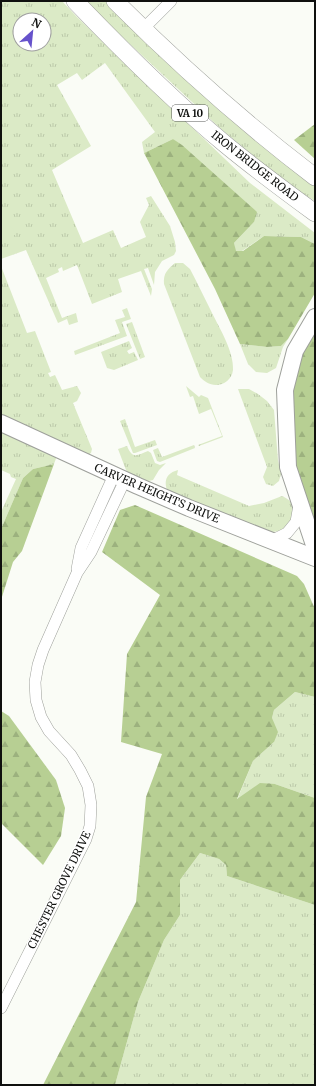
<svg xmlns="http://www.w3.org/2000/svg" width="316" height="1086" viewBox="0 0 316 1086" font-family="Merriweather,serif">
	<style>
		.grass { fill: url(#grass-tufts); fill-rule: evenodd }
		.forest { fill: url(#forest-firs) }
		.park { fill: #dbeac6 }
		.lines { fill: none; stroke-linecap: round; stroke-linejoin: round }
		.street-casing { stroke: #9ea09b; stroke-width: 12 }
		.secondary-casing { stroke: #9ea09b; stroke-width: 18 }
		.primary-casing { stroke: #9ea09b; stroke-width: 18 }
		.street { stroke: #fff; stroke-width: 11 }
		.secondary { stroke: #fff; stroke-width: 16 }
		.primary { stroke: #fff; stroke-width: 17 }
		.labels { text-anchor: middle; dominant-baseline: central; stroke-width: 3; stroke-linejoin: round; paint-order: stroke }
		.shield { fill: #fff; stroke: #575856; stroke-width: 1 }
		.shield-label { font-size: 10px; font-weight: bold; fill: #0f100e }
		.street-label { font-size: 11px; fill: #0f100e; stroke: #fff }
	</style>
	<defs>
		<pattern id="grass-tufts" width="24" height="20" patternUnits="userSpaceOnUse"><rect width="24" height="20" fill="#dbeac6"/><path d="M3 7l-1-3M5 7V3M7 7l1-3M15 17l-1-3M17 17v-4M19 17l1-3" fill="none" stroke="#bbc8a9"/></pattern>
		<pattern id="forest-firs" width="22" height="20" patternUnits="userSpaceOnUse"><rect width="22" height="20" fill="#b7cf93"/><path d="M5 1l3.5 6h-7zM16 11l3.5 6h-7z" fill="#9cb17e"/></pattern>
	</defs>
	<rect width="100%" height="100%" fill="#fafcf6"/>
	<!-- grass -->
	<g class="grass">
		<path d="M1,1H62L77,17L250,183L315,233V244L301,237L264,236L242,251H235L234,243L254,222L173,139L144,153L142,142L155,132L105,63L82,80L77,73L57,85L91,146L52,170L83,243L113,230L121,248L146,237L140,222L149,205L146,198L151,196L170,226L175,242L176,251L174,255L162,261L155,272L154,285L148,268L144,269L152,289L151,296L141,271L118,279L122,292L92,304L77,265L63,271L62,267L58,269L59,272L46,278L62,318L76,313L78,322L69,325L67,319L58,323L26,250L1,259ZM20,20H44V44H20Z"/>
		<polygon points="86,1 110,1 315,182 315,201 290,186 221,129 103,19"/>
		<path d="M175,263H183L190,269C198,284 205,299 212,313C220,329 234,352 233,370C232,379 224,385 216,385C209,385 204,381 200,377L164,284C163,273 168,269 175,263Z"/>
		<polygon points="1,266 27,333 35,331 51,372 48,373 50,377 55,375 62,390 77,386 81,393 77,401 73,403 92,449 91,453 87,455 1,416"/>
		<polygon points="127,308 131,319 122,322 127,336 75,355 74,351 120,333 115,320 125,317 122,310"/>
		<polygon points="132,322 145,357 140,359 126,324"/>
		<polygon points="288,339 283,347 276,368 267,373 256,372 248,364 240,344 267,347 281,346"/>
		<polygon points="129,341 132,348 127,351 129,354 134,352 138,360 114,370 107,368 101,352"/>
		<polygon points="186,386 199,397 201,395 208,398 223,437 199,446 198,445 222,436 211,409 199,414 193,396 190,397"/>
		<polygon points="238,389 249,389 258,394 267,401 274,410 278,460 281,474 279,481 273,486 266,484 263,477 267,467"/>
		<polygon points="125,419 135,447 155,440 157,445 135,453 133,453 120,421"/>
		<polygon points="1,427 58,453 54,464 33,469 23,478 1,529 1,512 16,479 11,477 10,474 1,470"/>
		<polygon points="194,445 195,448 160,462 157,461 153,450 158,448 162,457"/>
		<path d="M127,446C133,460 137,455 148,451L151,453L155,463L160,465L166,463L159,470L153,480L145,482L129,474L126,470L118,449Z"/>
		<path d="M178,470L177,475L249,506L264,503L282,496C286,498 290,500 292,504C295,512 291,523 285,528C280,532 273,532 267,532L168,492C163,482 166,473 178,470Z"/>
		<polygon points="295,692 315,697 315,798 275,784 237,800 253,761 274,742 272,718 274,710"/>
		<polygon points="200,853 219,859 226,865 227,876 315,905 315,1085 115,1085 138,1002 164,940 180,915 180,880"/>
	</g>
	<!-- forest -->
	<g class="forest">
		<polygon points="315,124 315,159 294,140"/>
		<polygon points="173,139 182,145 257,212 254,222 234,243 236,251 243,251 264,236 301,237 315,244 315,293 288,339 281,346 267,347 240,344 215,289 144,153"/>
		<polygon points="315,321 315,538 290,466 288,390"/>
		<polygon points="54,464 22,551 13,562 1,600 1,529 23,478 33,469"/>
		<polygon points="135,505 297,576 304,584 315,609 315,697 295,692 274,710 272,718 278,732 274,742 253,761 237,799 260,783 275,784 315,798 315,905 227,876 226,865 219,859 200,853 180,880 180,915 164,940 138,1002 115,1085 43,1085 136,902 146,797 162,754 121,742 127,654 160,595 102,552 120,510"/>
		<polygon points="1,711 9,716 56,780 65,808 61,836 43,865 1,823"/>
	</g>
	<!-- park -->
	<polygon class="park" points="1,211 16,234 1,244"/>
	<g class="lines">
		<!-- street casing -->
		<g class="street-casing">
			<g id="street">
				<polyline points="143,29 171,1"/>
				<polyline points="271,541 287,533 296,522 299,505"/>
				<polyline points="77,569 81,548 114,475"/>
				<polyline points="1,1008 86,839 90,826 91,805 88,786 80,770 71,755 49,731 41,717 36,700 35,682 38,665 43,650 77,573 91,552 125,480"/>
			</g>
		</g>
		<!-- secondary casing -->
		<g class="secondary-casing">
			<g id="secondary">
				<polyline points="315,317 295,351 285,390 288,467 315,548"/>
				<polyline points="1,423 138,486 189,508 315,558"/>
			</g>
		</g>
		<!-- primary casing -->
		<g class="primary-casing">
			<g id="primary">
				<path d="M75,1C123,51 172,100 225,144C254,168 285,191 315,213"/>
				<path d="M115,1C178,64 244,123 315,177"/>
			</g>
		</g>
		<!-- street -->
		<use href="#street" class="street"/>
		<!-- secondary -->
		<use href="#secondary" class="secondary"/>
		<!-- primary -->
		<use href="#primary" class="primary"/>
	</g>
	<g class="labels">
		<!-- shield labels -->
		<rect class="shield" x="172" y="105" width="36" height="16" rx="3"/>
		<g class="shield-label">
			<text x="190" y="113">VA 10</text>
		</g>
		<!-- street labels -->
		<g class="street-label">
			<text transform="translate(255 166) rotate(38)">IRON BRIDGE ROAD</text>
			<text transform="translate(157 493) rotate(23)">CARVER HEIGHTS DRIVE</text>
			<text transform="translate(59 890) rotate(-64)">CHESTER GROVE DRIVE</text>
		</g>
	</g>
	<!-- border -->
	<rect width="316" height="1086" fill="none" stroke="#0f100e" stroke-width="4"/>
	<!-- north arrow -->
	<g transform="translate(32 32) rotate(27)"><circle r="19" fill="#ffffff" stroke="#9f9f9f"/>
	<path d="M0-3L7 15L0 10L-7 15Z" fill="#6652cb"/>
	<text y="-6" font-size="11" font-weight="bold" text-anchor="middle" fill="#0f100e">N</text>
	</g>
</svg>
